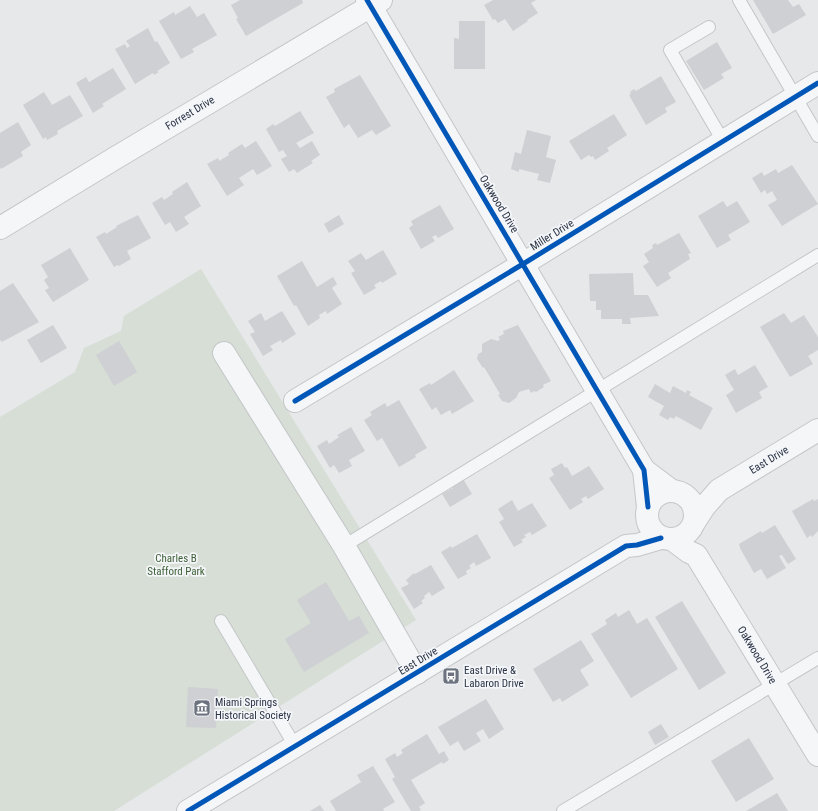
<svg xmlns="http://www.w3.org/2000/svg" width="818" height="811" viewBox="0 0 818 811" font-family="'Roboto Condensed',sans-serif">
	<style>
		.green { fill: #d6ded6 }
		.building { fill: #ced0d3 }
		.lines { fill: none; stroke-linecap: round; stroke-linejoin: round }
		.service-casing { stroke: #c4c6c8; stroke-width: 14 }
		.minor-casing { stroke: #c4c6c8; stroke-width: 24 }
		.tertiary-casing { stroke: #c4c6c8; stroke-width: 24 }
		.service { stroke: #f5f6f7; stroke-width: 12 }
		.minor { stroke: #f5f6f7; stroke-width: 22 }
		.tertiary { stroke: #f5f6f7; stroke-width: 22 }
		.cycleway-casing { stroke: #f4f6f9; stroke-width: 8 }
		.cycleway { stroke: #0057b8; stroke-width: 5 }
		.labels { text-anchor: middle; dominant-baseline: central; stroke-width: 3.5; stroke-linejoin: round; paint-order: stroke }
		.street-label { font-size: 11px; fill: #2b3445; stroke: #f4f6f9 }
		.park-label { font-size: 11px; fill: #3f6138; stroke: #f4f6f9 }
		.poi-label { font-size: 11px; fill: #2b3445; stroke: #f4f6f9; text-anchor: start }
	</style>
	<rect width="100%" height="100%" fill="#e6e8ea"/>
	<!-- green -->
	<polygon class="green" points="201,269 416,620 114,811 0,811 0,417 75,372 84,348 121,331 124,316"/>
	<!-- building -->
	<g class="building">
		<polygon points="240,0 302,0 303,3 246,36 236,19 238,18 231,5"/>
		<polygon points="493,0 536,0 531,3 538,13 527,20 528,21 513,31 505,19 498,23 495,19 493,20 484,5"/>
		<polygon points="753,0 788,0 793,7 799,4 806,15 773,34"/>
		<polygon points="190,6 197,17 204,13 217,35 192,49 194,52 181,59 159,21 174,12 175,15"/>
		<polygon points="459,21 485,21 485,69 454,69 454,38 459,39"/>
		<polygon points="148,28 155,42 157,41 170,63 157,71 159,72 154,75 153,73 135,84 115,49 125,44 127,48 130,46 126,41"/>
		<polygon points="717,42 732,68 721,74 724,78 704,90 686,61"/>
		<polygon points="113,68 126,89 102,104 104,106 93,113 76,83 86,77 89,82"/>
		<polygon points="360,75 391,126 376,135 372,130 358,138 349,124 344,128 326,97 335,92 334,89"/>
		<polygon points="661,76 676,102 665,108 667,112 646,125 629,95 631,94 630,92 634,89 636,91"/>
		<polygon points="44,92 52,105 70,95 83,116 57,131 58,134 47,140 46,137 43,139 23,105"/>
		<polygon points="300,111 314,133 296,143 300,148 312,141 320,155 311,161 313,163 297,173 294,169 289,172 281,159 287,156 283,150 279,152 266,129 273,124 275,126"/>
		<polygon points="614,114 627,135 607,148 609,151 595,160 593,156 591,157 589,155 581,160 569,141"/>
		<polygon points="18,122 31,145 21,152 23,156 1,169 0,167 0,133"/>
		<polygon points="527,130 551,136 546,157 556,160 550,183 537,180 539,174 519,169 519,172 511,169 515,152 521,154"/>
		<polygon points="256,141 272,166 257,175 253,169 239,178 244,185 227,196 207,164 218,158 219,161 229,155 228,153 242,144 245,148"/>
		<polygon points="792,165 818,204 782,226 768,205 777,200 772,191 767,194 765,190 761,193 752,178 762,172 764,176 776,169 778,173"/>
		<polygon points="187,182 201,206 184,217 189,224 176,232 170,222 165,225 152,203 162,197 164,200 173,194 172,192"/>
		<polygon points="723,201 727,207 737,201 750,222 728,235 731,240 717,248 698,216"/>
		<polygon points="440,205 454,229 438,238 436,235 432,237 435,241 421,249 409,228 413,225 411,221"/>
		<polygon points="138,215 151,238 127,251 131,259 119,266 118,265 114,267 96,237 105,232 106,234 117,227 116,226"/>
		<polygon points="339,215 344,224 329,233 324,224"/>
		<polygon points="679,233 691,253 688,254 690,259 668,273 671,278 657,287 643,266 649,262 644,254 653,248 652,245 656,243 657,245"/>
		<polygon points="70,248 89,280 53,302 45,290 49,288 44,280 48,277 41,265"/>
		<polygon points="383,250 397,274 382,283 381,281 374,285 376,288 364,295 351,273 355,271 348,261 361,253 366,260"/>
		<polygon points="302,261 317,287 333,277 337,284 332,288 342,304 327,314 326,311 319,315 320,318 308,326 296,305 294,306 277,276"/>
		<polygon points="633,273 634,295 648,295 659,316 630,318 631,324 622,324 622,319 601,319 601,310 596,310 596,301 590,301 589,274"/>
		<polygon points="13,283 39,322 2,342 0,340 0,291"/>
		<polygon points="282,311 296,334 282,343 281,340 270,346 273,350 263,356 250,334 255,332 248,321 261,313 265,321"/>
		<polygon points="784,313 791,323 804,315 818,337 818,350 808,356 813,364 790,377 760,327"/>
		<polygon points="53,325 67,348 41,363 27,340"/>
		<polygon points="518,325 551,381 543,385 544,387 536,392 534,391 531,393 529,389 519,392 516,398 509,403 502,401 498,395 500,394 484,367 483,368 477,359 478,354 482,352 482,344 491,339 498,341 500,339 498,337 504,334 503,331"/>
		<polygon points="119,341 137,372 114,386 96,355"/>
		<polygon points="755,365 768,387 759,392 762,398 736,413 726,395 734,390 725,375 735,369 738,375"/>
		<polygon points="454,370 474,401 452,414 450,410 441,415 436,407 432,410 419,389 430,383 431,385"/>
		<polygon points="655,384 670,393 673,386 686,393 687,390 691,392 689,395 713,408 701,430 676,416 674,419 670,417 668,420 659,415 664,406 648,397"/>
		<polygon points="399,400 427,448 415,455 416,457 399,467 382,438 377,441 364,420 372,415 370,412 385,403 387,407"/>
		<polygon points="351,427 365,451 349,460 352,466 339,473 334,465 330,468 317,446 327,440 329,444 339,437 337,435"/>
		<polygon points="562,463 565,468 567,467 572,476 589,466 604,489 588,499 586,496 581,499 583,502 570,510 549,478 554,475 551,469"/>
		<polygon points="462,477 472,494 450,507 442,494 453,488 451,484"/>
		<polygon points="813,499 814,501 818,499 818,531 812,537 811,535 807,538 792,511"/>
		<polygon points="512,500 518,511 532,503 547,526 532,535 530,532 524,535 526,537 521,540 523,542 514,547 499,522 504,519 498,509"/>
		<polygon points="775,525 796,559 788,564 782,555 779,556 786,568 767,579 761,569 754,573 740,548 739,544 761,531 762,533"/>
		<polygon points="477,534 491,558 476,566 474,562 469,566 471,568 466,571 467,574 458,579 441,552 451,546 452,548"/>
		<polygon points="431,565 445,588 432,596 429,592 424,596 425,598 421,601 423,603 414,609 401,588 409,584 406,580 414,573 415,574"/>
		<polygon points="326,582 349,621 359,616 369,633 304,672 285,639 311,623 297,600"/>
		<polygon points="682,601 726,673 699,690 655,617"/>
		<polygon points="629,610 637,624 647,618 678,669 631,698 591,634 607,624 605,620 616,613 618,617"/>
		<polygon points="581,640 594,661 580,670 589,685 562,702 560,698 553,702 533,669"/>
		<polygon points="188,687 218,689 216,728 186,727"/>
		<polygon points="486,699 504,729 489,739 483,729 476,733 481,741 464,751 458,741 450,746 438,727"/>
		<polygon points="661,724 669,737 655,745 648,732"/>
		<polygon points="427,734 439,754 444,751 449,760 443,764 442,762 411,780 425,803 419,807 421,810 419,811 411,811 392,779 395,777 385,759 395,753 397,757 403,753 401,750 409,745"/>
		<polygon points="749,738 774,779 736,802 711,761"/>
		<polygon points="373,766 395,802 383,809 384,811 336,811 330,801 361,782 357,775"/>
		<polygon points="777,793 788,811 746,811"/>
		<polygon points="320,805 324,811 310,811"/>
	</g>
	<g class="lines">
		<!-- service casing -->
		<g class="service-casing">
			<g id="service">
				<polyline points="739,0 818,136"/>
				<polyline points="709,27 670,50 723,141"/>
				<polyline points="344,546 818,255"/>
				<polyline points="221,621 295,746"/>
				<polyline points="563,811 818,658"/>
			</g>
		</g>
		<!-- minor casing -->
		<g class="minor-casing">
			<g id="minor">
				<polyline points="367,0 641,465 644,470 648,507"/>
				<polyline points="0,228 117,157 381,0"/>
				<polyline points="224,353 344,546 417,673"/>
				<polyline points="295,401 523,264 818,83"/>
				<polyline points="644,470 672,491"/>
				<polyline points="673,540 689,552 696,555 818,755"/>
			</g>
		</g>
		<!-- tertiary casing -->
		<g class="tertiary-casing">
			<g id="tertiary">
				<circle cx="671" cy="515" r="24"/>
				<polyline points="695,521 704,507 719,490 818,430"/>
				<polyline points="188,811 626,546 637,545 661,538"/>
			</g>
		</g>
		<!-- service -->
		<use href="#service" class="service"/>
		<!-- minor -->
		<use href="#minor" class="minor"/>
		<!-- tertiary -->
		<use href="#tertiary" class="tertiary"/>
		<!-- cycleway casing -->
		<g class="cycleway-casing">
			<g id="cycleway">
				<polyline points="367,0 641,465 644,470 648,507"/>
				<polyline points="295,401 523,264 818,83"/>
				<polyline points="188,811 626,546 637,545 661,538"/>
			</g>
		</g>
		<!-- cycleway -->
		<use href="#cycleway" class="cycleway"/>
	</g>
	<!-- icons -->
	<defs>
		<g id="bus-square" transform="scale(0.9)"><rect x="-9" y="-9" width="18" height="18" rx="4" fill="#6c737f" stroke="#f4f6f9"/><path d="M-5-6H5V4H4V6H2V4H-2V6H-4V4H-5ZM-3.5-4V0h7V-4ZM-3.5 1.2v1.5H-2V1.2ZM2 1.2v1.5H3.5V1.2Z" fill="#fff"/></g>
		<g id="museum-square" transform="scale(0.9)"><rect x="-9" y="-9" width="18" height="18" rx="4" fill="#6c737f" stroke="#f4f6f9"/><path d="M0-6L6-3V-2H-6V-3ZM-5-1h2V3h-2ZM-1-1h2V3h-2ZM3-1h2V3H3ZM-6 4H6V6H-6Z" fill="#fff"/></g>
	</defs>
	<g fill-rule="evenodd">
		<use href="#bus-square" x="451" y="676"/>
		<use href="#museum-square" x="202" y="708"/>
	</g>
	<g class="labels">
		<!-- street labels -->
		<g class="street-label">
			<text transform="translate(190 113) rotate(-31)">Forrest Drive</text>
			<text transform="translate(499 204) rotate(59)">Oakwood Drive</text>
			<text transform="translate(552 235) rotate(-32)">Miller Drive</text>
			<text transform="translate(769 460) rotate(-31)">East Drive</text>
			<text transform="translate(757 655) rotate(59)">Oakwood Drive</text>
			<text transform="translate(418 661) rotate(-31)">East Drive</text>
		</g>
		<!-- park labels -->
		<g class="park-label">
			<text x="176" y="558">Charles B<tspan x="176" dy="13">Stafford Park</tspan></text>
		</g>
		<!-- poi labels -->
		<g class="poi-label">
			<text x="464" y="670">East Drive &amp;<tspan x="464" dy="13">Labaron Drive</tspan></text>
			<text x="215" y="702">Miami Springs<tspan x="215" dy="13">Historical Society</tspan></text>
		</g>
	</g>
</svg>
